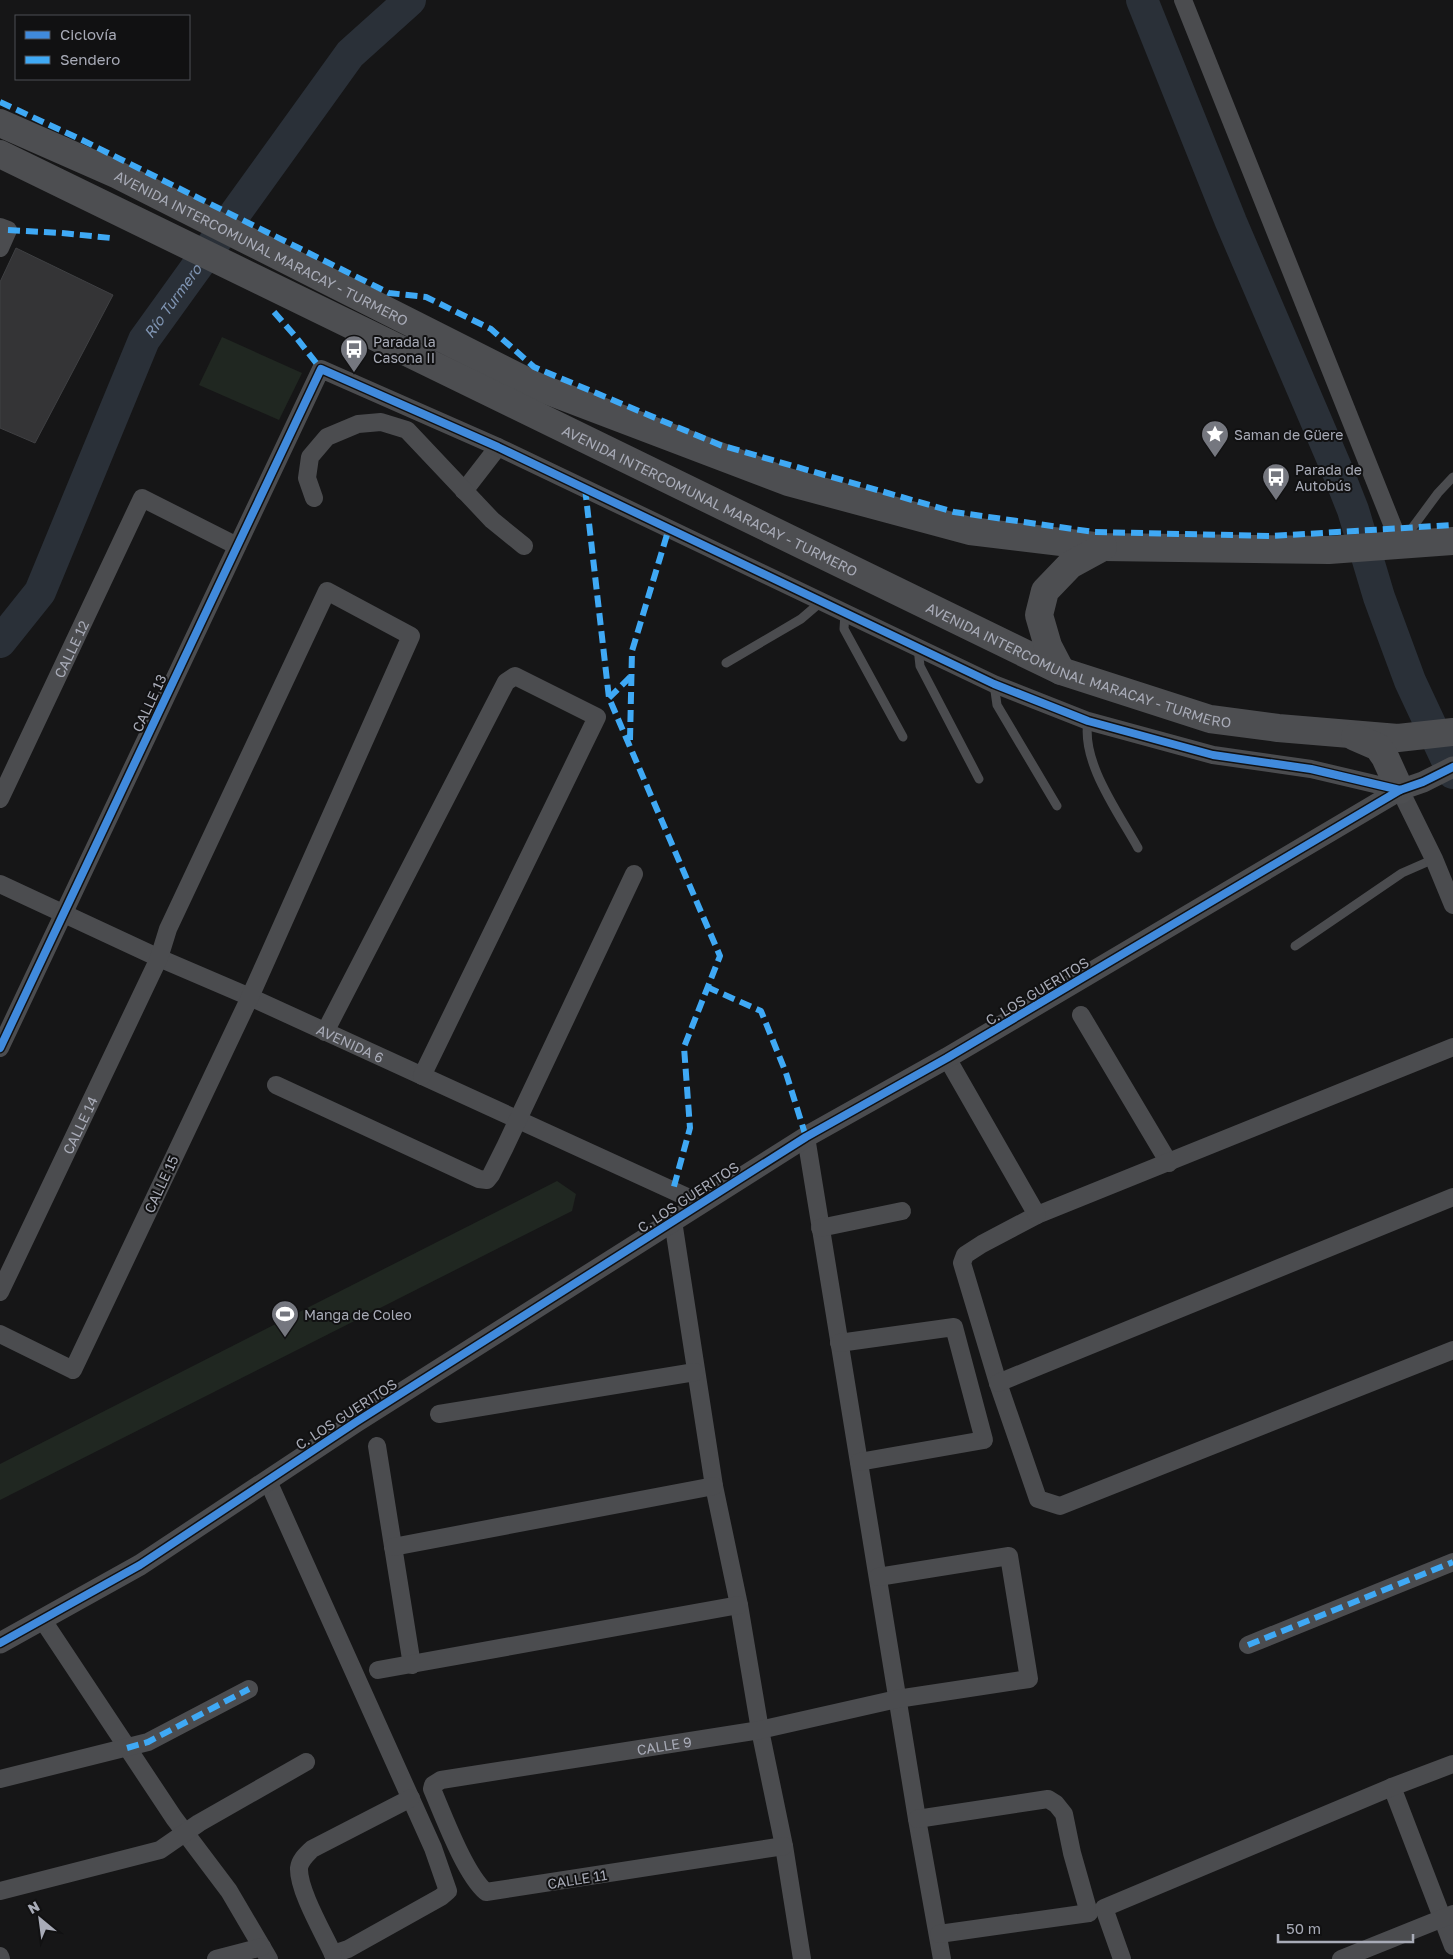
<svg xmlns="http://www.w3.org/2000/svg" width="1453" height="1959" viewBox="0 0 1453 1959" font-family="'Golos Text',sans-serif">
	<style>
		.green { fill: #202721 }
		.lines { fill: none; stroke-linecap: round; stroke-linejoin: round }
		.river { stroke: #2a3038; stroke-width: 32 }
		.building { fill: #343436; stroke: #3f4043 }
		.service { stroke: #4b4c4f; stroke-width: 9 }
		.minor { stroke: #4b4c4f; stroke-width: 18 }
		.tertiary { stroke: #4b4c4f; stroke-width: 21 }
		.primary { stroke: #4d4e51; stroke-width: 28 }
		.quiet { stroke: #3fa9f5; stroke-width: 6; stroke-dasharray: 12 6; stroke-linecap: butt }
		.cycleway-casing { stroke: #111112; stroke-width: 11 }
		.cycleway { stroke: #408adc; stroke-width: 8 }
		.labels { text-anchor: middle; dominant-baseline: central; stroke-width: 4; stroke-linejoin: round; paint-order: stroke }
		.street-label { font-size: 14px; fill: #a8abb7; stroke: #111112 }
		.poi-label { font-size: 14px; fill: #a8abb7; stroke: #111112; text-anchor: start }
		.water-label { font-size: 15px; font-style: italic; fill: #7f94b2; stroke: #111112 }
	</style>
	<rect width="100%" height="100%" fill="#161617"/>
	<!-- green -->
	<g class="green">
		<polygon points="222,337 302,373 279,420 199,385"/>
		<polygon points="557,1181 576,1194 572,1211 0,1500 0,1464"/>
	</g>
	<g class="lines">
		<!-- river -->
		<g class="river">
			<polyline points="1142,0 1231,222 1338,472 1353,510 1379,597 1410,681 1453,773"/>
			<path id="s1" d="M0,642L40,592L144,340L350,54L410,0"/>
		</g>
	</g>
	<!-- building -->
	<polygon class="building" points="16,248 113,295 35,443 0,428 0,282"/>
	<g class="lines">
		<!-- service -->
		<g class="service">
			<polyline points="1404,539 1438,493 1453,477"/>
			<polyline points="845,613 844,629 903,737"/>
			<polyline points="918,648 920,666 979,779"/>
			<polyline points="726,663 801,619 822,601"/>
			<polyline points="994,684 997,705 1057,806"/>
			<path d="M1088,721C1081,762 1118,812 1138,848"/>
			<polyline points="1295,946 1402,873 1434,859"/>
		</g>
		<!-- minor -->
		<g class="minor">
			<polyline points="1183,0 1400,544"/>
			<polyline points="0,227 8,230 0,248"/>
			<polyline points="464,491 498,447"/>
			<polyline points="314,498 307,478 310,457 327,437 358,424 381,422 407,430 492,520 524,546"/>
			<path id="s2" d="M0,799L142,498L237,546"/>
			<path id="s3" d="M0,884L159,958L250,997L700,1203"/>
			<polyline points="1081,1015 1169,1163"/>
			<polyline points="325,1032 506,682 515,676 597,717 422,1076"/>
			<polyline points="1453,1047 1037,1215 982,1244 965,1255 962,1263 998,1383 1038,1499 1060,1506 1453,1350"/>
			<polyline points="0,1048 321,369 498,447 994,684 1088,721 1213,755 1311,769 1400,790 1434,859 1453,905"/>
			<polyline points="947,1058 1037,1215"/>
			<polyline points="276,1085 479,1179 487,1180 491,1175 505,1147 634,874"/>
			<polyline points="806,1137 917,1819 942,1959"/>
			<polyline points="673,1221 714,1486 739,1605 760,1730 784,1846 802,1959"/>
			<polyline points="820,1228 902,1211"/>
			<path id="s4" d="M0,1292L159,958L168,929L327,591L411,636L250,997L73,1370L0,1334"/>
			<polyline points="839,1343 954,1327 984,1440 859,1462"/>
			<polyline points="998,1383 1453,1197"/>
			<polyline points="439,1414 695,1372"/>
			<polyline points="377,1446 412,1665"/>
			<polyline points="268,1481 433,1848 448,1891 441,1897 348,1949 333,1954 336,1959"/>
			<polyline points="393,1547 714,1486"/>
			<polyline points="42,1619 174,1818 229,1891 269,1959"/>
			<polyline points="1248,1645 1453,1562"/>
			<polyline points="378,1670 739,1605"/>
			<polyline points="0,1779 148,1742 249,1689"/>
			<polyline points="1392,1787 1453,1946"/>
			<polyline points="917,1819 1048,1799 1056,1804 1064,1814 1072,1853 1089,1913 939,1934"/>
			<path id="s5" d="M784,1846L486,1892C465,1874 444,1817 432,1789L433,1785L441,1780L760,1730L897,1699L1029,1679L1009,1556L878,1577"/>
			<polyline points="0,1891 160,1850 199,1823 306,1762"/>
			<path d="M333,1954C324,1934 298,1890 299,1868C300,1860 306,1855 312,1849L411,1798"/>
			<polyline points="0,1956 1,1959"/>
			<polyline points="216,1959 262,1947"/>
			<polyline points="1122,1959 1104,1908 1392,1787 1453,1764"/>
			<polyline points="1341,1959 1453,1914"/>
		</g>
		<!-- tertiary -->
		<polyline class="tertiary" points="0,1643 140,1565 356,1422 806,1137 947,1058 1400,790 1423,782 1453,767"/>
		<!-- primary -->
		<g class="primary">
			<path id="s6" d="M0,123L118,175L538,387L788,482L970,531L1103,547L1329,550L1453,541"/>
			<path id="s7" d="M0,154L1061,671L1210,719L1278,728L1398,738L1453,732"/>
			<polyline points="1061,671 1048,646 1039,615 1045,591 1070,565 1103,547"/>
			<polyline points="1355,737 1378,747 1385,757 1400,790"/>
		</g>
		<!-- quiet -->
		<g class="quiet">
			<polyline points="0,102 82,140 389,293 426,297 491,329 534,367 720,445 954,512 1094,532 1272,536 1453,525"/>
			<polyline points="8,230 61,233 111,238"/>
			<polyline points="274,312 295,336 321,369"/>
			<polyline points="585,488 609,698 720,956 684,1047 690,1128 673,1190"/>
			<polyline points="609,698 631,676"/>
			<polyline points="630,740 632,651 669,528"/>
			<polyline points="707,987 761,1011 786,1073 806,1137"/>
			<polyline points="1248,1645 1453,1562"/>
			<polyline points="127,1748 148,1742 249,1689"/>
		</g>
		<!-- cycleway casing -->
		<g class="cycleway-casing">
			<g id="cycleway">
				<polyline points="0,1048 321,369 498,447 994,684 1088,721 1213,755 1311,769 1400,790 1423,782 1453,767"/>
				<polyline points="0,1643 140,1565 356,1422 806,1137 947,1058 1400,790"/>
			</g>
		</g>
		<!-- cycleway -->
		<use href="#cycleway" class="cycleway"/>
	</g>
	<!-- icons -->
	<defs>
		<g id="bus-pin" transform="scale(1.4375)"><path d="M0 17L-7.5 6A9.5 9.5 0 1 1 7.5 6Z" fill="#75777f" stroke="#111112"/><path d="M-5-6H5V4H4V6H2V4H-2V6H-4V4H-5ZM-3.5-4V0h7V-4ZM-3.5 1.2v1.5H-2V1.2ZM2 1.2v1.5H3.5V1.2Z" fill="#fff"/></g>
		<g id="sight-pin" transform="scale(1.4375)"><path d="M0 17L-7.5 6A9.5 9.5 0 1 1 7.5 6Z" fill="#75777f" stroke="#111112"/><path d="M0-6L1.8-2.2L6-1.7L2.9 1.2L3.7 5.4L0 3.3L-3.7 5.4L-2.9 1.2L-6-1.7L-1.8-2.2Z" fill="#fff"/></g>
		<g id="stadium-pin" transform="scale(1.4375)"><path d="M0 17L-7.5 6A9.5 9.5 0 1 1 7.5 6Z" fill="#75777f" stroke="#111112"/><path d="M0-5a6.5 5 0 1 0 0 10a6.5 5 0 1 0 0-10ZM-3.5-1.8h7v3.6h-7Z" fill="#fff"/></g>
	</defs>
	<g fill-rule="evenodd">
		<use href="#bus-pin" x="354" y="349"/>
		<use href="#sight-pin" x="1215" y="434"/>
		<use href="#bus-pin" x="1276" y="477"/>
		<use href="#stadium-pin" x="285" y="1314"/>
	</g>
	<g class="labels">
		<!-- street labels -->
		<g class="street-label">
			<text stroke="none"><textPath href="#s6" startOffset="290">AVENIDA INTERCOMUNAL MARACAY - TURMERO</textPath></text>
			<text stroke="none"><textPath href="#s7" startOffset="790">AVENIDA INTERCOMUNAL MARACAY - TURMERO</textPath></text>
			<text stroke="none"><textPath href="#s2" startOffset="166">CALLE 12</textPath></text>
			<text stroke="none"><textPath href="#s7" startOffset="1195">AVENIDA INTERCOMUNAL MARACAY - TURMERO</textPath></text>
			<text transform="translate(149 703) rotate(-65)">CALLE 13</text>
			<text transform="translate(1037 991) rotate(-31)">C. LOS GUERITOS</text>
			<text stroke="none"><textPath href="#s3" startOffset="385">AVENIDA 6</textPath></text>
			<text stroke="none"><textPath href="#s4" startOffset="185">CALLE 14</textPath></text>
			<text transform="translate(161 1184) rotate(-65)">CALLE 15</text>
			<text transform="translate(688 1197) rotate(-33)">C. LOS GUERITOS</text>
			<text transform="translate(346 1414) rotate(-33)">C. LOS GUERITOS</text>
			<text stroke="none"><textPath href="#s5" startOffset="658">CALLE 9</textPath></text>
			<text transform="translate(577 1879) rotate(-9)">CALLE 11</text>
		</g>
		<!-- poi labels -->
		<g class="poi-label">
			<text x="373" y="341">Parada la<tspan x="373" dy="16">Casona II</tspan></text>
			<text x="1234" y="434">Saman de Güere</text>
			<text x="1295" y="469">Parada de<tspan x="1295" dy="16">Autobús</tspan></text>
			<text x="304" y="1314">Manga de Coleo</text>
		</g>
		<!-- water labels -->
		<g class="water-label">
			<text stroke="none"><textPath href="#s1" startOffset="385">Río Turmero</textPath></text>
		</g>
	</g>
	<!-- legend -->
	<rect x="15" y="15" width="175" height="65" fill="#111112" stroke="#4d4f54"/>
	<rect x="25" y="31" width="25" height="8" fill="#408adc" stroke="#4d4f54"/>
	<text x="60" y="40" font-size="15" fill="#a8abb7">Ciclovía</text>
	<rect x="25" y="56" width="25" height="8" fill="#3fa9f5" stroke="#4d4f54"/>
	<text x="60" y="65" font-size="15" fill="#a8abb7">Sendero</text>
	<!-- north arrow -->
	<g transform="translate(40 1919) rotate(331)" stroke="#111112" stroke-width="4" paint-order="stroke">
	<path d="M0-4L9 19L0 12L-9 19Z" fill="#a8abb7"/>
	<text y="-8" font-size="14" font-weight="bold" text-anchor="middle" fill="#a8abb7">N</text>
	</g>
	<!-- scale -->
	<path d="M1278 1934v8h135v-8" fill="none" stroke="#a8abb7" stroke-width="2.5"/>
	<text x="1286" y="1934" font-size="15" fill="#a8abb7" stroke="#111112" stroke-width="4" paint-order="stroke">50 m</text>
</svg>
